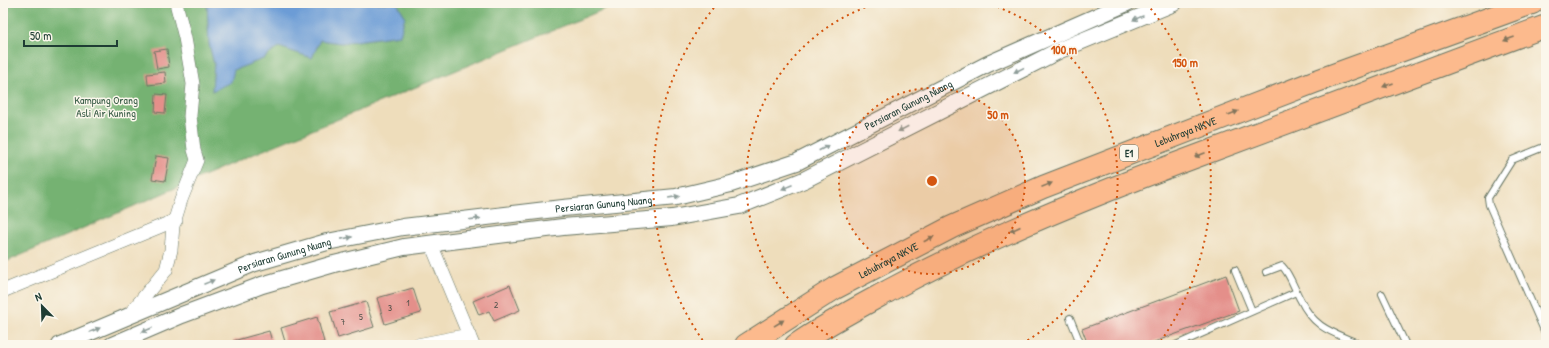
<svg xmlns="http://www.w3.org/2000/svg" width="1549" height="348" viewBox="0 0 1549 348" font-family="'Patrick Hand',sans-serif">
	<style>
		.forest { fill: #75b272; stroke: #4a7853 }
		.water { fill: #6c9cd6; stroke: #466c85 }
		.building { fill: #e48f8a }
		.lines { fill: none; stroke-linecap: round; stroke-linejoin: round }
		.service-casing { stroke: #677563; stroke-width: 8 }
		.minor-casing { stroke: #677563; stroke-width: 14 }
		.tertiary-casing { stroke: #677563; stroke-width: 18 }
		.motorway-casing { stroke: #677563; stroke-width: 24 }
		.service { stroke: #fff; stroke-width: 6 }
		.minor { stroke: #fff; stroke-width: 13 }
		.tertiary { stroke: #fff; stroke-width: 16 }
		.motorway { stroke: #fcba8d; stroke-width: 22 }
		.oneway { fill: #8f9e9a }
		.oneway2 { fill: #82755c }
		.ring { fill: none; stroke: #d45610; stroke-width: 2; stroke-dasharray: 2 4 }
		.labels { text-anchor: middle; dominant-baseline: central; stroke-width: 3; stroke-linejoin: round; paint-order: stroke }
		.number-label { font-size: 9px; fill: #50524a }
		.shield { fill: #fbf7ec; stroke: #61756b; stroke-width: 1 }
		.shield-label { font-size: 10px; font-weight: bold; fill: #1f3d34 }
		.park-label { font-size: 11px; fill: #365a44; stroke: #fbf7ec }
		.street-label { font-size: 11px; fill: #1f3d34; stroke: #fbf7ec }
		.centre { fill: #d45610; stroke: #fbf7ec; stroke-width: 2 }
		.ring-label { font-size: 12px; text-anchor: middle; font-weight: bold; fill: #d45610; stroke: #fbf7ec; stroke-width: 3; stroke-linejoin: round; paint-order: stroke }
	</style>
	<rect width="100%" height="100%" fill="#fbf7ec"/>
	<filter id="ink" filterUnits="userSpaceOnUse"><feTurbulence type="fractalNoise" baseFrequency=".025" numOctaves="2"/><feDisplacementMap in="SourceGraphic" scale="8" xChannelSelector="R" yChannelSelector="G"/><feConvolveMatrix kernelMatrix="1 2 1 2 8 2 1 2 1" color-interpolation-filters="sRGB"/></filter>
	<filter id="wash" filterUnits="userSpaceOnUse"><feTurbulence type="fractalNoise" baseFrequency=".012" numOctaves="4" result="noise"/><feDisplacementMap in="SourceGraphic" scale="16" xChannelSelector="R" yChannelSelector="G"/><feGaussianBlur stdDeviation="0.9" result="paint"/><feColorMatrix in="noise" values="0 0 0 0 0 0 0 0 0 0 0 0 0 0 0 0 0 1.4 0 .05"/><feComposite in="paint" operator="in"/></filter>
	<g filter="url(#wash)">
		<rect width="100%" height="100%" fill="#edb"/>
		<!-- forest -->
		<polygon class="forest" points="3,3 207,3 209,44 214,64 212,91 234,70 263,59 279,47 312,58 320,40 341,43 400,35 405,16 397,3 619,3 242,159 3,263"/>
		<!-- water -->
		<polygon class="water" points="207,3 397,3 405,16 400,35 341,43 320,40 312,58 279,47 263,59 234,70 231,82 212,91 214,64 209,44"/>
		<g id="blocks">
			<!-- building -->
			<g class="building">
				<polygon points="167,49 169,67 157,69 154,51"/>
				<polygon points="165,72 166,83 148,85 147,74"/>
				<polygon points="156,94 167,95 165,113 155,112"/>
				<polygon points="156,156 169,158 165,181 152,179"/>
				<polygon points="1226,275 1239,311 1146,345 1088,345 1082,329"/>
				<polygon points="510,285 520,310 494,321 489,311 479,315 473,301"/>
				<polygon points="413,288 421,313 385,324 377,298"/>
				<polygon points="366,302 374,327 338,338 330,312"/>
				<polygon points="317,317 324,342 315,345 286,345 281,328"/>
				<polygon points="269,331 273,345 235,345 233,341"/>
			</g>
		</g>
	</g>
	<g filter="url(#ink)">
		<use href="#blocks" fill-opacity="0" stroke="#677563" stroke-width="1"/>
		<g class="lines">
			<!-- service casing -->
			<g class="service-casing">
				<g id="service">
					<polyline points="1546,146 1512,160 1488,198 1489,205 1546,335"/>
					<polyline points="1235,270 1252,311"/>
					<path d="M1266,272L1282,266C1290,274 1294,288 1300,299C1315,330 1333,332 1362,345"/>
					<polyline points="1382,294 1406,345"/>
					<polyline points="1070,318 1081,345"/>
					<polyline points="1176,345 1296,292"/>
				</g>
			</g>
			<!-- minor casing -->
			<g class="minor-casing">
				<g id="minor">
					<polyline points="431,244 473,345"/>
					<polyline points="3,291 176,220"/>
					<polyline points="129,315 166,270 171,250 173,226 181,200 197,160 194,150 190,116 193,84 185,38 176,3"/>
					<polyline points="417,345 469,335"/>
				</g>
			</g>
			<!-- tertiary casing -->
			<g class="tertiary-casing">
				<g id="tertiary">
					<path id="s1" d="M60,345L255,263L327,242L403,227L563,208L676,197L731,184L797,162L988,64L1127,3"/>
					<polyline points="112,345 182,315 262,285 334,264 404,247 563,227 672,218 739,206 804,180 1060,50 1174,3"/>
				</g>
			</g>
			<!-- motorway casing -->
			<g class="motorway-casing">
				<g id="motorway">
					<path id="s2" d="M746,345L835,288L952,227L1043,187L1314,82L1532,3"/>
					<path d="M796,345C826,324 859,307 892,289C991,236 1095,194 1200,155C1315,112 1431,69 1546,26"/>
				</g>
			</g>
			<!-- service -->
			<use href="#service" class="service"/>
			<!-- minor -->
			<use href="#minor" class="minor"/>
			<!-- tertiary -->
			<use href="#tertiary" class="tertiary"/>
			<!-- motorway -->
			<use href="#motorway" class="motorway"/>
		</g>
		<!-- one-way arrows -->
		<defs><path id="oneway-solid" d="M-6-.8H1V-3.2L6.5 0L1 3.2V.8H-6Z"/></defs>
		<g class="oneway">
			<use href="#oneway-solid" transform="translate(1138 18) rotate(158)"/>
			<use href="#oneway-solid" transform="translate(1019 70) rotate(154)"/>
			<use href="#oneway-solid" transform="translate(903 129) rotate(153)"/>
			<use href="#oneway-solid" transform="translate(824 148) rotate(-27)"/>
			<use href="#oneway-solid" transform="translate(787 187) rotate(158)"/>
			<use href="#oneway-solid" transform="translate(674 197) rotate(-9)"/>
			<use href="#oneway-solid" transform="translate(475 219) rotate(-7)"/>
			<use href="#oneway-solid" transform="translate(347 238) rotate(-11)"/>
			<use href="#oneway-solid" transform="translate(209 282) rotate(-22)"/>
			<use href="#oneway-solid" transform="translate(95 330) rotate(-23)"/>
			<use href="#oneway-solid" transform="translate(147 330) rotate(157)"/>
		</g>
		<g class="oneway2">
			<use href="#oneway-solid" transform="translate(1509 39) rotate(160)"/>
			<use href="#oneway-solid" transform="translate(1388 85) rotate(160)"/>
			<use href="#oneway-solid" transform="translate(1233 113) rotate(-21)"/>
			<use href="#oneway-solid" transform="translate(1200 155) rotate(159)"/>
			<use href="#oneway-solid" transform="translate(1047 185) rotate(-22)"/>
			<use href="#oneway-solid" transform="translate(1015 229) rotate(156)"/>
			<use href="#oneway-solid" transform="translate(929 239) rotate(-27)"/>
			<use href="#oneway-solid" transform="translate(779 323) rotate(-32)"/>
		</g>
	</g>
	<!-- distance rings -->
	<circle cx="932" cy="181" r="93" fill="#d45610" fill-opacity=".12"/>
	<g class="ring">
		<circle cx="932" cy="181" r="93"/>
		<path d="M843 344A186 186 0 0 1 878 3M986 3A186 186 0 0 1 1021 344"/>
		<path d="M706 345A279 279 0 0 1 717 4M1147 4A279 279 0 0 1 1158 345"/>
	</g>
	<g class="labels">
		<!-- number labels -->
		<g class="number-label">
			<text x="408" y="303">1</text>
			<text x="496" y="305">2</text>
			<text x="390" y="308">3</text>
			<text x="361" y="317">5</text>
			<text x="343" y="322">7</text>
		</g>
		<!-- shield labels -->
		<rect class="shield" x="1120" y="145" width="18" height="16" rx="3"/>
		<g class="shield-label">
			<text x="1129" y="153">E1</text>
		</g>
		<!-- park labels -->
		<g class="park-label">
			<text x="106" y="100">Kampung Orang<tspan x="106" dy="13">Asli Air Kuning</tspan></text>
		</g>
		<!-- street labels -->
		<g class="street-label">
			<text stroke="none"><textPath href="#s1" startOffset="890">Persiaran Gunung Nuang</textPath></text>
			<text stroke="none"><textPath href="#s2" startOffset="490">Lebuhraya NKVE</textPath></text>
			<text stroke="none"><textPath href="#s1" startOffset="566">Persiaran Gunung Nuang</textPath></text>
			<text stroke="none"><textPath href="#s1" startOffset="242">Persiaran Gunung Nuang</textPath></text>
			<text stroke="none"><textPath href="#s2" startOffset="166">Lebuhraya NKVE</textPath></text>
		</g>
	</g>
	<circle cx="932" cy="181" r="6" class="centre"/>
	<g class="ring-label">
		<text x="1064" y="54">100 m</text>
		<text x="1185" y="67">150 m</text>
		<text x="998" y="119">50 m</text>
	</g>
	<!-- margin -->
	<rect width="1549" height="348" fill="none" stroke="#fbf7ec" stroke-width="16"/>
	<!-- north arrow -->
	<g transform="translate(42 306) rotate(337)" stroke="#fbf7ec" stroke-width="3" paint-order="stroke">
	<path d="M0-3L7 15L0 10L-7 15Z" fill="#1f3d34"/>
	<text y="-6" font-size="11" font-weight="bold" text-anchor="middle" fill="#1f3d34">N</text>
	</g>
	<!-- scale -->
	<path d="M24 40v6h93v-6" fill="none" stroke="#1f3d34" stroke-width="2"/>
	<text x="30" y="40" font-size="12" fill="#1f3d34" stroke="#fbf7ec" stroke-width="3" paint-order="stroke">50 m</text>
</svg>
